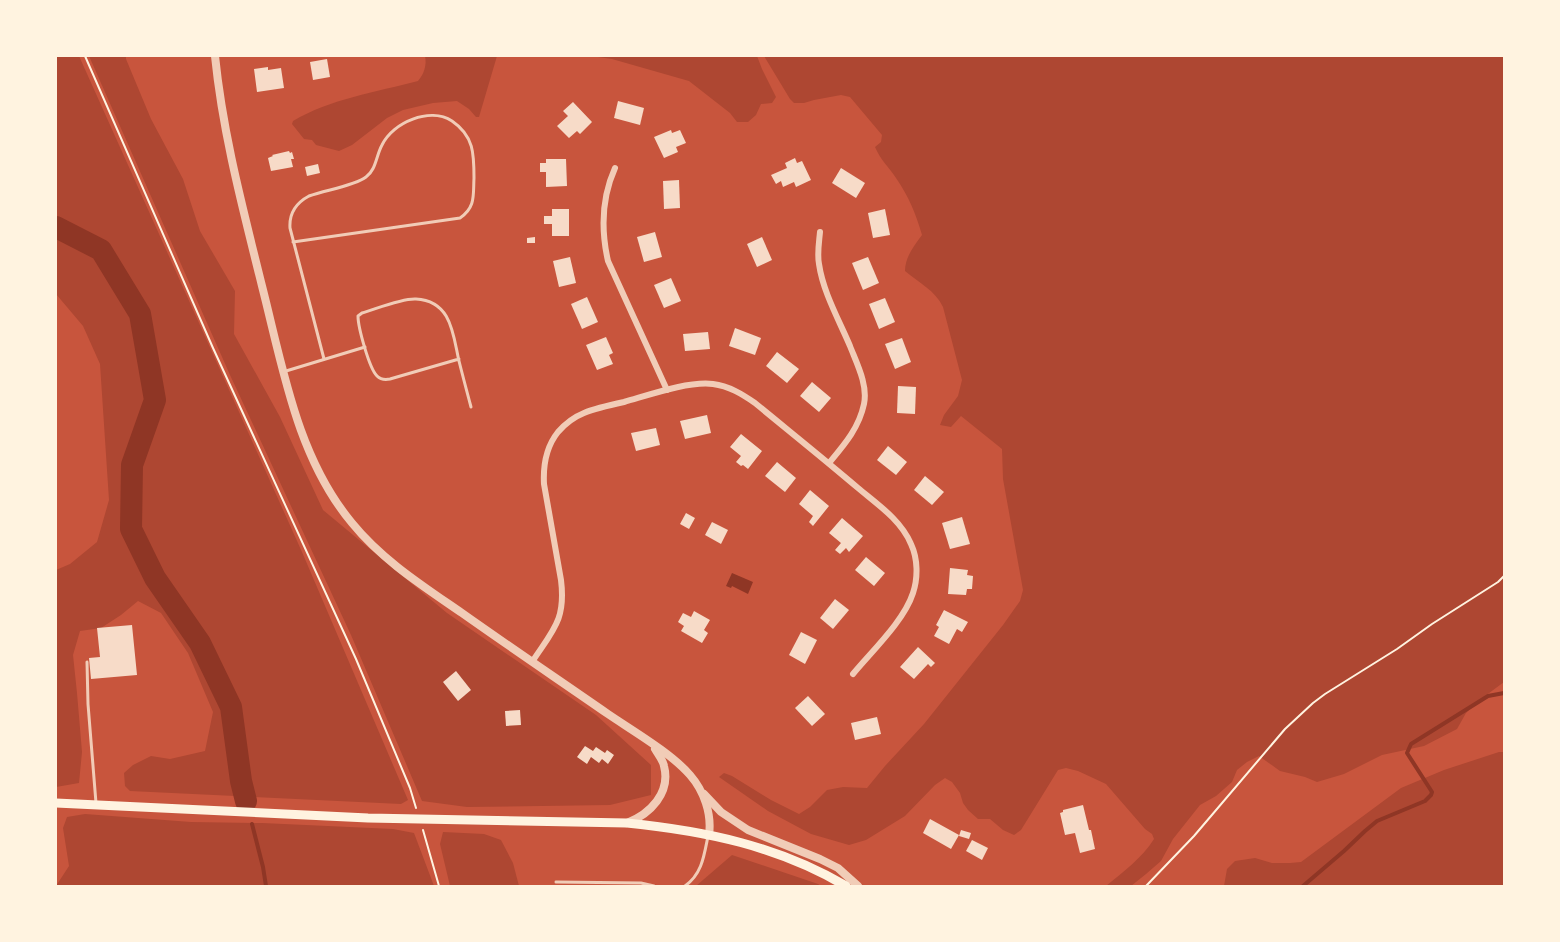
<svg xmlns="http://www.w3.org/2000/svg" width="1560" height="942" viewBox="0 0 1560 942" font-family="Ubuntu,sans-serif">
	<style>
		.green { fill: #ae4732 }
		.water { fill: #8f3625 }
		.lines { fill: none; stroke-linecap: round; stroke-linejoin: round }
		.stream { stroke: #8f3625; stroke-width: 4 }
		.river { stroke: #8f3625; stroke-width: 22 }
		.building { fill: #f7dbc8 }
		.path { stroke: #fff3e0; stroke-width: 2 }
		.service { stroke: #f1ccb7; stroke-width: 3 }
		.minor { stroke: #f1ccb7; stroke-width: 6 }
		.tertiary { stroke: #f1ccb7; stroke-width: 8 }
		.secondary { stroke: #fff3e0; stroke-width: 9 }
	</style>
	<rect width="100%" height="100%" fill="#c8553d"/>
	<!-- green -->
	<g class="green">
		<polygon points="56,56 79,56 302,552 408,800 401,804 130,791 125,786 124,773 133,765 151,756 170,759 205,751 213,712 188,653 161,613 138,601 121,615 101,628 80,631 73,655 77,693 82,752 79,783 56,787 56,570 70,564 97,542 109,500 100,364 83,326 56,294"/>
		<polygon points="89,56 126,56 126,59 151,119 183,179 200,231 235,291 234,334 280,417 323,510 447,613 596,715 651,765 651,795 610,805 467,807 422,801 351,635 230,375"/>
		<path d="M425,56H497L479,117H476L469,109L457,101L433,103L403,110L387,118L352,145L339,151L316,145L312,140L304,139L292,124L293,121C330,99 376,92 418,81C424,74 427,65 425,56Z"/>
		<polygon points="591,56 757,56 762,69 776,97 772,103 761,104 756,115 748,122 737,122 730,113 689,81 612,59"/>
		<path d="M764,56H1504V682L1477,702L1466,713L1457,729L1424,746L1382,755L1344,774L1317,782L1305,777L1280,771L1259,756L1247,762L1237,770L1232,782L1216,796L1200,805L1173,839L1161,861L1146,874L1131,886H1106C1123,872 1142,858 1154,839L1152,834L1145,829L1106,784L1078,771L1066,768L1058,770L1021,830L1014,835L1003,830L990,819H978L968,810L963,803L960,793L952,782L945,778L935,785L905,816L866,840L849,845L811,834L768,811L719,777L724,773L732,776L771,800L799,814L810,807L827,790L843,787L867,788L885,766L924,724L1003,625L1020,601L1023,590L1003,479L1002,449L961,416L951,427L940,425L944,415L958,396L962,380L943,307C935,290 919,283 905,271C905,257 914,246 922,235C916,214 909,197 896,178C888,166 881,161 875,147L881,142L882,135L850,97L841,95L814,100L804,103H794L790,99Z"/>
		<polygon points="1499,752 1504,752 1504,886 1224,886 1227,869 1235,861 1255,858 1272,863 1290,863 1301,862 1401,788 1444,770"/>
		<polygon points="85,814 191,822 262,823 393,829 414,833 434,886 56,886 69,866 63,828 67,817"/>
		<polygon points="443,832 484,834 501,840 513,863 519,886 450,886 440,844"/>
		<polygon points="732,855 818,884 821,886 696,886"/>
	</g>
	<!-- water -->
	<polygon class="water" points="732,573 753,582 748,594 732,586 731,588 726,586"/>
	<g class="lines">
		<!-- stream -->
		<g class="stream">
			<polyline points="252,824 263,867 266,886"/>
			<polyline points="1303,886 1344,851 1365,831 1377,821 1425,801 1431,795 1432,792 1407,753 1411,744 1488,696 1504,693"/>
		</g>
		<!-- river -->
		<polyline class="river" points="56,227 101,250 140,314 155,400 132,465 131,529 155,578 200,643 231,707 241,781 246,801"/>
	</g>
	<!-- building -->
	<g class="building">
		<polygon points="327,59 330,77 313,80 310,62"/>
		<polygon points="268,67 268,70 281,68 284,88 257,92 254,69"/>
		<polygon points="618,101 644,108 640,125 614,118"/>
		<polygon points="573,102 592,122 580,134 577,131 569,138 557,126 568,116 563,111"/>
		<polygon points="671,130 672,133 680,130 686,143 676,147 678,152 664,158 654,137"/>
		<polygon points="289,151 290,153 292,152 294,159 291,159 293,167 271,171 268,158 273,156 272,155"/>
		<polygon points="795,158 797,163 802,161 811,180 796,187 794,182 783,187 781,181 776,184 771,175 787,168 785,163"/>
		<polygon points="546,159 566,159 567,186 546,187 546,172 540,172 540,163 546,163"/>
		<polygon points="318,164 320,173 307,176 305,167"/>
		<polygon points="841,168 865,183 856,198 832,183"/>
		<polygon points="679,180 680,208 664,209 663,181"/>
		<polygon points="552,209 569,209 569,236 552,236 552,224 544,224 544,216 552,216"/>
		<polygon points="885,209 890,235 873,238 868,213"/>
		<polygon points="655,232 662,257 644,262 637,237"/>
		<polygon points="535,237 535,243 527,243 527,238"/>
		<polygon points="762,237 772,260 757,267 747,244"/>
		<polygon points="570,257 576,283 559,287 553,261"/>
		<polygon points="868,257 879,283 863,290 852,263"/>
		<polygon points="671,278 681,301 664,308 654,285"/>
		<polygon points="587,297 598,322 582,329 571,304"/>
		<polygon points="885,298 895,322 879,329 869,304"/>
		<polygon points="735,328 761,338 755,355 729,346"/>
		<polygon points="708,332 710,349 685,351 683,334"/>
		<polygon points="606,337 613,353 609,355 613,364 597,370 586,345"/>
		<polygon points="902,338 911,362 895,369 885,344"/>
		<polygon points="777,352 799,369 787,383 766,366"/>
		<polygon points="812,382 831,398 819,412 800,396"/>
		<polygon points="898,386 916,387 915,414 897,413"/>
		<polygon points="707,415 711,433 685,439 680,421"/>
		<polygon points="656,428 660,445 636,451 631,433"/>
		<polygon points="741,434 762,451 748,469 743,465 741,466 736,462 741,456 730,447"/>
		<polygon points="888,446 907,462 896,475 877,460"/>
		<polygon points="777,462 796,478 785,492 765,476"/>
		<polygon points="925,476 944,492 932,505 914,490"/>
		<polygon points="810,490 829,506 813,526 809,522 813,516 799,504"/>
		<polygon points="686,513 695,518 689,529 680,524"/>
		<polygon points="962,517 970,544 950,549 942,523"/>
		<polygon points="842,518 863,536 849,552 846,548 840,554 835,550 841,543 829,533"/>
		<polygon points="712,522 728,530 721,544 705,535"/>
		<polygon points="866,557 885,573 874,586 855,570"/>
		<polygon points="950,568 968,570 967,575 973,576 972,589 967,589 966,595 948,594"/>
		<polygon points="835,599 849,610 833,629 820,618"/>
		<polygon points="944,610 968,622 962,632 957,629 949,644 934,636 939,627 936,625"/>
		<polygon points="694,611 710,620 704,630 708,633 702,643 681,631 684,626 678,622 683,613 691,617"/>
		<polygon points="132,625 137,675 91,679 89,658 100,657 97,628"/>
		<polygon points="801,632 817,640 805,664 789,655"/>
		<polygon points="918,647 935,663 931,667 928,664 914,679 900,667"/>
		<polygon points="456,671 471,690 458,701 443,682"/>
		<polygon points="808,696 825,714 812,726 795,708"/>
		<polygon points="520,710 521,725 506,726 505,711"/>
		<polygon points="877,717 881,734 855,740 851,723"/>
		<polygon points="585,746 593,751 596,747 605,753 607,750 614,755 608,764 602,759 599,763 591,757 587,764 577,757"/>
		<polygon points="1083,805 1089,830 1091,830 1095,849 1080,853 1075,833 1065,835 1060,813 1063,812 1063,810"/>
		<polygon points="930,819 959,835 951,849 923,833"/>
		<polygon points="961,830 971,833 969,839 959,836"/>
		<polygon points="972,840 988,848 982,860 966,851"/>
	</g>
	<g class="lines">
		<!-- path -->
		<g class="path">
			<polyline points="85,56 213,348 356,659 410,788 416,808"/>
			<polyline points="423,830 439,886"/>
			<polyline points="1146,886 1194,836 1285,729 1313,703 1325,694 1397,649 1432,624 1498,582 1504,576"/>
		</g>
		<!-- service -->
		<g class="service">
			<path d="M293,242L460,218C476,207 473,195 474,178C474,154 474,136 452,121C430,107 393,122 382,145C376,156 376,170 366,177C354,186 325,190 309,196C296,203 289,213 290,228L324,359"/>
			<path d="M459,359L390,379C385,380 381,380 377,376C369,368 358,327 358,316L362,313C376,309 402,298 416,299C452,301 453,335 459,361C463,377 467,392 471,407"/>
			<polyline points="286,371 365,347"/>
			<polyline points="87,662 88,704 96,803"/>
			<polyline points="556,882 641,883 654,886"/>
			<path d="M685,886C702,874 704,856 708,836"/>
		</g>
		<!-- minor -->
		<g class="minor">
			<path d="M615,168C602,197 601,230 608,261L667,390"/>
			<path d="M820,232C819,243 817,254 819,264C823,292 839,320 850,346C857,364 868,385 864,404C859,428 844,445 829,463"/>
			<path d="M532,662C553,630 566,620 561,580L544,484C543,465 546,447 558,432C565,424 574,417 584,413C596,408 610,405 624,402C649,395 688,381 713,384C729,386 742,394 755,403C789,431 824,459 858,488C877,504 901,520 911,544C918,559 918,578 913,593C904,621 872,651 853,674"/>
		</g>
		<!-- tertiary -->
		<g class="tertiary">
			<path d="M215,56C223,135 243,209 262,286C283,368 297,457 352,523C382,560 423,586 462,613C510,647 559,680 608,714C633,731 671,753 690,775C704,791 712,814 709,835"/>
			<polyline points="704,794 721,812 748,830 820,859 838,868 858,886"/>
			<path d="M627,823C650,814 671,793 664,766C663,760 658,754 655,749"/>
		</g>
		<!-- secondary -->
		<path class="secondary" d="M56,803L368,818L627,823C706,831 778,846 846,886"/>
	</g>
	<!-- border -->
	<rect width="1560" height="942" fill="none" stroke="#fff3e0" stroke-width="114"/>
</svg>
